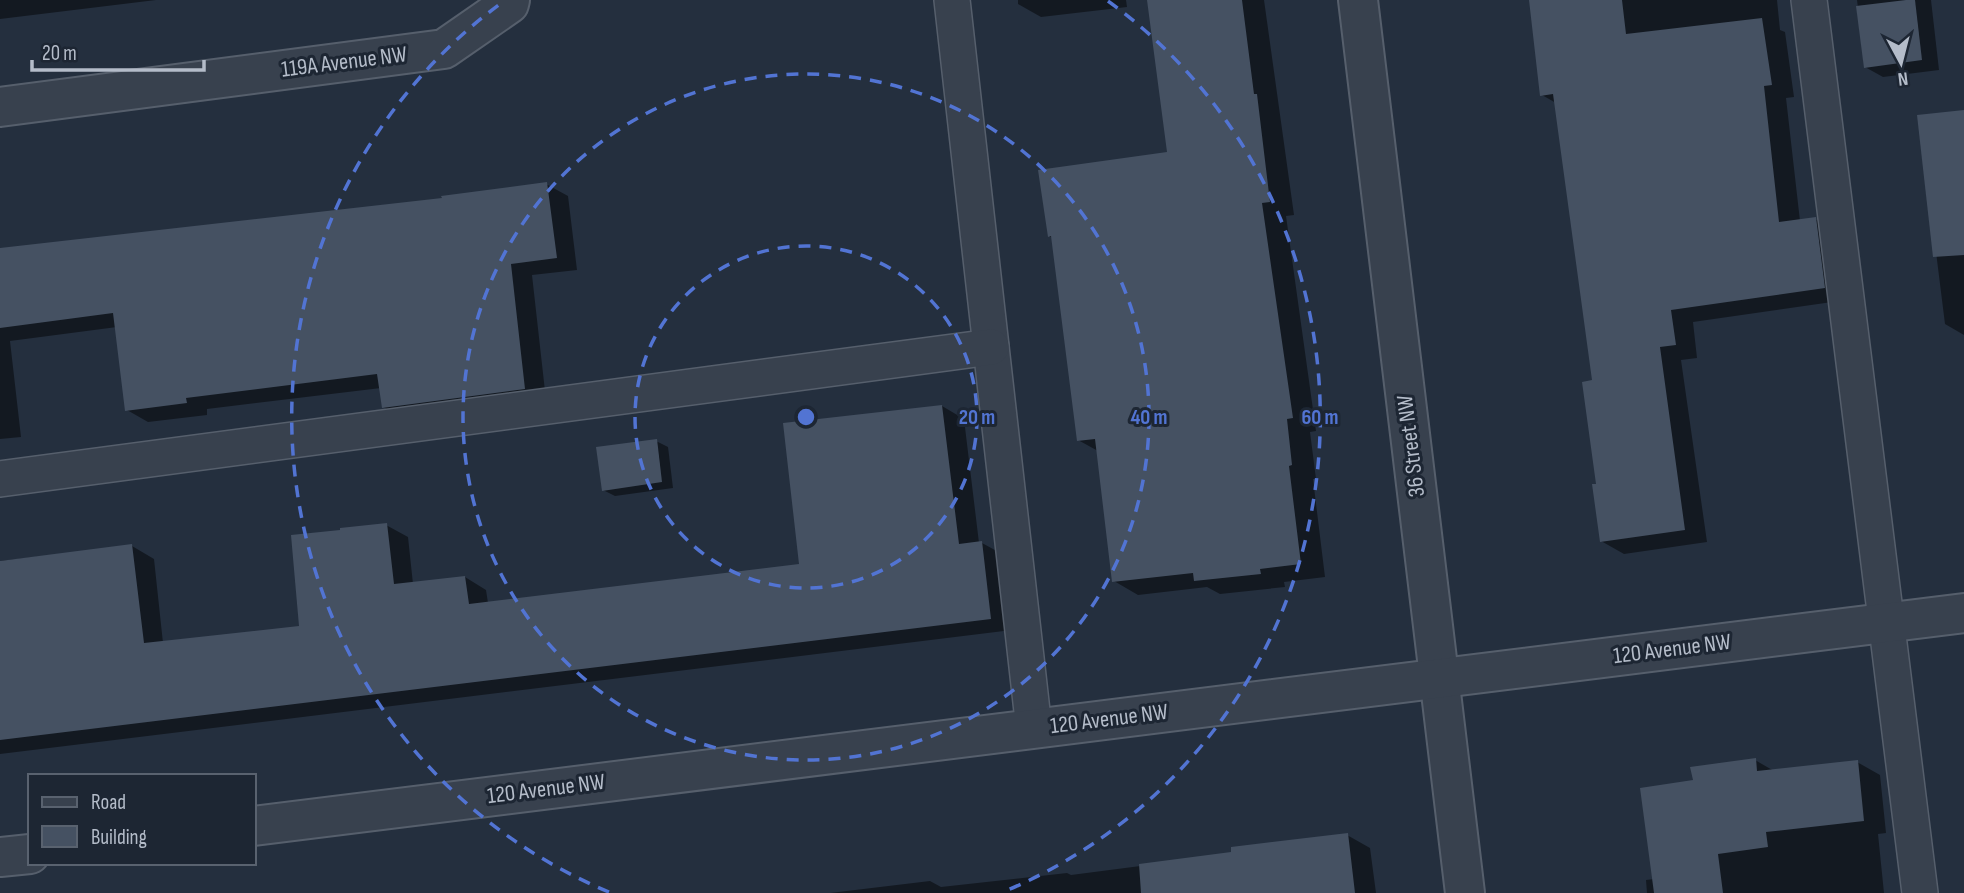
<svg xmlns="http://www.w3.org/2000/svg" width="1964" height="893" viewBox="0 0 1964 893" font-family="'Sofia Sans Condensed',sans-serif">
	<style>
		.shadow { fill: #0007 }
		.building { fill: #455162 }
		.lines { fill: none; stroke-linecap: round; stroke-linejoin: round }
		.service-casing { stroke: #565f6c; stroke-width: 38 }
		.minor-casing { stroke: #565f6c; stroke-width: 42 }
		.service { stroke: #38414e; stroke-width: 35 }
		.minor { stroke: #38414e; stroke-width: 38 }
		.ring { fill: none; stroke: #5274d3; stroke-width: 3.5; stroke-dasharray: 12 9 }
		.labels { text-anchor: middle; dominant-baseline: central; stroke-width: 6; stroke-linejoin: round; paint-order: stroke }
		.street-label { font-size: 23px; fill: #b4bcc9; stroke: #1d2633 }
		.centre { fill: #5274d3; stroke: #1d2633; stroke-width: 3.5 }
		.ring-label { font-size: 21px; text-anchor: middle; font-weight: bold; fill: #5274d3; stroke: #1d2633; stroke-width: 6; stroke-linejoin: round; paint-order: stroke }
	</style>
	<rect width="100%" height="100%" fill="#242f3e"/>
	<!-- shadow -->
	<g class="shadow">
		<polygon points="0,0 156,0 0,19"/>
		<polygon points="1018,0 1126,0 1127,7 1041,17 1018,4"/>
		<polygon points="1149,0 1264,0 1294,215 1286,216 1316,431 1310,432 1316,479 1313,479 1325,577 1284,582 1285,587 1220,594 1207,587 1138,595 1114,581 1098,451 1078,440 1053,238 1049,236 1169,154"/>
		<polygon points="1531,0 1777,0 1780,30 1785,32 1794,97 1786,98 1800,221 1815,219 1838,232 1846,300 1693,322 1697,358 1681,360 1707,542 1624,554 1601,541 1594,382 1556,103 1542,95"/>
		<polygon points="1857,0 1931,0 1939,70 1883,77 1865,67"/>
		<polygon points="1964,111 1964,335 1945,324 1919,116"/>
		<polygon points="546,184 568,196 577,270 532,275 546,400 405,419 383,407 381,388 207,409 207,415 148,422 127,410 117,327 10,341 21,437 0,439 0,250 444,200"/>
		<polygon points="942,406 964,419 979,543 982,543 1004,555 1012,630 0,754 0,561 132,546 154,559 163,643 301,627 386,525 408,537 413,584 465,577 486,590 488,603 801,565"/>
		<polygon points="656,441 668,447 673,488 615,496 603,490"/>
		<polygon points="1755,760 1774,771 1857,762 1880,775 1886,833 1878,834 1884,893 1647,893 1646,880 1654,879 1695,782"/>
		<polygon points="1347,835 1370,848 1376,893 830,893 930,881 941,887 1067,873 1071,875 1233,854"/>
	</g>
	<!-- building -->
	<g class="building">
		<polygon points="1147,0 1242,0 1254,94 1257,94 1270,202 1262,203 1293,418 1287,419 1292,465 1289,466 1301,564 1260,569 1261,574 1194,581 1193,573 1112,582 1095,439 1077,441 1051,236 1048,237 1038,170 1167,152"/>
		<polygon points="1529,0 1622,0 1626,34 1762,18 1772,85 1764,86 1779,222 1816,217 1825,288 1671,310 1676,345 1660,347 1685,530 1600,542 1592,484 1596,484 1582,382 1592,380 1553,94 1540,96"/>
		<polygon points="1906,0 1915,0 1922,60 1864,68 1856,6"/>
		<polygon points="1964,110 1964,255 1933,257 1917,115"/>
		<polygon points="547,182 557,258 511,264 525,389 382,408 377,374 186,398 187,403 125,411 113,313 0,328 0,248 442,198 441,196"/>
		<polygon points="942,405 959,544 982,541 991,619 0,740 0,561 132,544 144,643 299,626 291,535 340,530 340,528 387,523 394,584 465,576 469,604 799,564 783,423"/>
		<polygon points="657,439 662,482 602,491 596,447"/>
		<polygon points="1756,758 1757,771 1858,760 1864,821 1766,832 1768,847 1718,854 1723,893 1654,893 1640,788 1693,780 1690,767"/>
		<polygon points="1348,833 1355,893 1141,893 1139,864 1231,852 1231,847"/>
	</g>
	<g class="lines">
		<!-- service casing -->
		<g class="service-casing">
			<g id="service">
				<polyline points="952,0 1034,729"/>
				<polyline points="1809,0 1920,893"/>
				<polyline points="0,479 991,347"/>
			</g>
		</g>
		<!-- minor casing -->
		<g class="minor-casing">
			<g id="minor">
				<polyline points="1358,0 1465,893"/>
				<polyline points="0,107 444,49 509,4 510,0"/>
				<polyline points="254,826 1964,613"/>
				<polyline points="0,857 30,854"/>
			</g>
		</g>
		<!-- service -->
		<use href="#service" class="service"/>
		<!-- minor -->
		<use href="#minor" class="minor"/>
	</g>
	<!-- distance rings -->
	<g class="ring">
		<circle cx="806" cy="417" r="171"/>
		<circle cx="806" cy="417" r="343"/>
		<path d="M609 892A514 514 0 0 1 504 1M1108 1A514 514 0 0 1 1003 892"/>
	</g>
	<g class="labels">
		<!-- street labels -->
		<g class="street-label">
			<text transform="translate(344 62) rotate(-7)">119A Avenue NW</text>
			<text transform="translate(1411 446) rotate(-97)">36 Street NW</text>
			<text transform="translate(1672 649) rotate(-7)">120 Avenue NW</text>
			<text transform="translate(1109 719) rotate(-7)">120 Avenue NW</text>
			<text transform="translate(546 789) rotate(-7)">120 Avenue NW</text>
		</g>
	</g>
	<circle cx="806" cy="417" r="10" class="centre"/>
	<g class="ring-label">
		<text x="977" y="424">20 m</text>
		<text x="1149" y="424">40 m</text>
		<text x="1320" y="424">60 m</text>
	</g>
	<!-- legend -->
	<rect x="28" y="774" width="228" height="91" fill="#1d2633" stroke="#59626f" stroke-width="2"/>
	<rect x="42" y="797" width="35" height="10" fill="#38414e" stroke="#59626f" stroke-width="2"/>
	<text x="91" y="809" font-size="21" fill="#b4bcc9">Road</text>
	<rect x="42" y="826" width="35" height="21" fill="#455162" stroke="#59626f" stroke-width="2"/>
	<text x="91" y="844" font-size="21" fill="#b4bcc9">Building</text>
	<!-- north arrow -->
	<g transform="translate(1901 63) rotate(173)" stroke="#1d2633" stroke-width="5" paint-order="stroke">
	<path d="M0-5L12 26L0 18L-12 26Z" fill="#b4bcc9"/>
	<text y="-10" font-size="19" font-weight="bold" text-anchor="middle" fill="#b4bcc9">N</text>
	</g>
	<!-- scale -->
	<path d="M32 60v10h172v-10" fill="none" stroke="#b4bcc9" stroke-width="3.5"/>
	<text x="42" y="60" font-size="21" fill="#b4bcc9" stroke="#1d2633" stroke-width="5" paint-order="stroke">20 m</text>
</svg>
